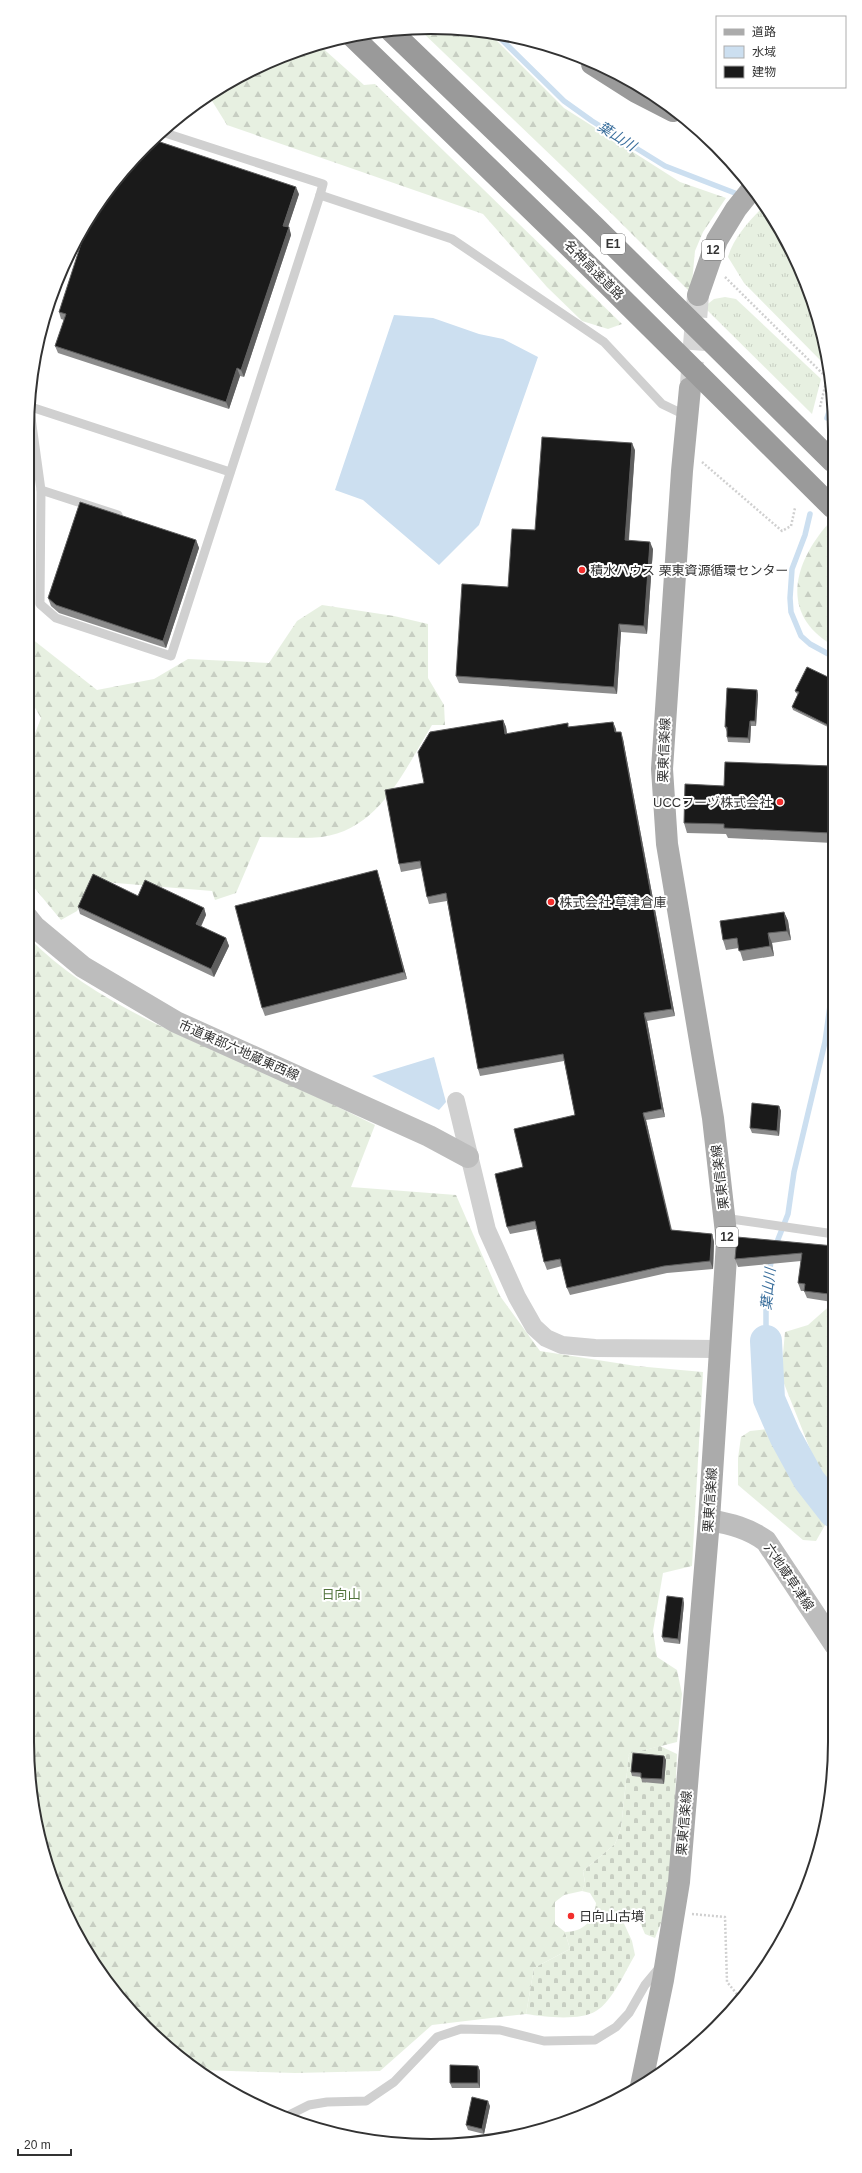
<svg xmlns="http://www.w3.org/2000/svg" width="862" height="2173" viewBox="0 0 862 2173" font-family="Arial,'Noto Sans JP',sans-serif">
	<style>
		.grass { fill: url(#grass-tufts) }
		.forest { fill: url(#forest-firs) }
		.cemetery { fill: url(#cemetery-stones) }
		.water { fill: #ccdff0 }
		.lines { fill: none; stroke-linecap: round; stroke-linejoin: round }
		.stream { stroke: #ccdff0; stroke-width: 5.5 }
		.river { stroke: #ccdff0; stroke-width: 32 }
		.primary-tunnel { stroke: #d6d6d6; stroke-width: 22; stroke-dasharray: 22 11; stroke-linecap: butt }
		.path { stroke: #d0d0d0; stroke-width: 2.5; stroke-dasharray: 2 2; stroke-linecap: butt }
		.lane { stroke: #d0d0d0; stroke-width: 9 }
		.street { stroke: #d0d0d0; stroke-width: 18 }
		.secondary { stroke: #bdbdbd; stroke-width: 22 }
		.primary { stroke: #ababab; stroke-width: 22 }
		.highway { stroke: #9a9a9a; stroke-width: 22 }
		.wall { fill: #8c8c8c }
		.shaded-wall { fill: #5f5f5f }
		.building { fill: #1a1a1a; stroke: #5f5f5f }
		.poi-dot { fill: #f22e2c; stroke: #fff; stroke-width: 1.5 }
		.labels { text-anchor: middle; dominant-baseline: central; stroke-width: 4; stroke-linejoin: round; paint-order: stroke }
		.shield { fill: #fff; stroke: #707070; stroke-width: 1 }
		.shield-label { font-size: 12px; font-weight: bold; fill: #333 }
		.street-label { font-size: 13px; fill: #333; stroke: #fff }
		.poi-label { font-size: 13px; fill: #333; stroke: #fff; text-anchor: start }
		.park-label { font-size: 13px; fill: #51733b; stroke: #fff }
		.water-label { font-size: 14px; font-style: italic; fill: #396e9c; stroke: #fff }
		.rim { fill: none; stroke: #333; stroke-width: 2 }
	</style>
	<defs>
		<pattern id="grass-tufts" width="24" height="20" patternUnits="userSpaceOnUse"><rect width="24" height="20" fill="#e7f0e1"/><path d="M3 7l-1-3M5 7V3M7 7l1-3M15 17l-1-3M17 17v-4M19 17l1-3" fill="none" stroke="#c7cec2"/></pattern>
		<pattern id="forest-firs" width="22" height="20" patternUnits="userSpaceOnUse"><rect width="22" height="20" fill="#e7f0e1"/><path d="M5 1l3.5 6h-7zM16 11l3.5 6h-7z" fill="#c7cec2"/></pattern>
		<pattern id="cemetery-stones" width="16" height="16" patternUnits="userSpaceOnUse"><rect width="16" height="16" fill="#e7f0e1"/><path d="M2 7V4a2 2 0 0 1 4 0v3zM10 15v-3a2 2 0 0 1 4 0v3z" fill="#c7cec2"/></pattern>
	</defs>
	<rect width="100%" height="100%" fill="#fff"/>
	<!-- grass -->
	<g class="grass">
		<path d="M761,209C794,220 819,332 828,365L826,366L744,283L728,257C733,239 748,222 761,209Z"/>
		<polygon points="725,297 736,299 821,379 812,414 704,307 714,299"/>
	</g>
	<!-- forest -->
	<g class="forest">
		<polygon points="418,28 487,31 564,108 680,182 726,198 703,232 695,251 691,293 612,214"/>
		<polygon points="318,44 364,85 375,84 622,324 608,329 582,321 547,287 483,214 227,125 209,96 252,69"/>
		<path d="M828,524L832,529V645C780,614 793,564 828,524Z"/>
		<path d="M322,605L394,616L428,624V678L444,705L445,725H432C405,769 380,829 322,837C302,839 280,837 260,837L236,893L215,900L212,891L92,881L77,911L61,920L27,879V754L41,718L27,694V635L97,690L154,679L188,659L269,663L297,621Z"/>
		<path d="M27,936C89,1000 177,1034 257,1069C297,1087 336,1106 375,1125L351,1187L456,1195L500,1296L540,1351L636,1366L703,1372L692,1566L663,1573L653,1631L657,1657L677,1670L682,1694L677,1742L629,1754L621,1828L615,1844L583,1871L585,1883L582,1891L564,1895L555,1902V1924L565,1932L570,1949L534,1968L526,2014L432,2025L380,2071L295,2073L198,2070L165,2046L127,2008L81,1944L49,1872L35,1821L27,1742Z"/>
		<polygon points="834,1302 834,1493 820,1474 781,1376 785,1332 808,1325"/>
		<polygon points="768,1429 802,1487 828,1520 816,1541 803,1540 738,1485 738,1458 741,1437 750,1431"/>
	</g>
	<!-- cemetery -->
	<path class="cemetery" d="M660,1746L677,1754L672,1867L666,1910L655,1938L645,1934L635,1911L625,1910L621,1917L632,1941L635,1955C626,1970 612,2002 596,2011C580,2021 545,2017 526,2014L534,1968L570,1949L565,1932C583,1932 594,1921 596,1903L590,1893L582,1891L585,1882L583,1871L615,1844L621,1828L629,1754Z"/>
	<!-- water -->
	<g class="water">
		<polygon points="394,315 433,318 479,334 503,339 538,357 479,525 439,565 363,500 335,490"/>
		<polygon points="434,1057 446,1102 439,1110 372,1076"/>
	</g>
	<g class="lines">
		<!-- stream -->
		<g class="stream">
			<polyline points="495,33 564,101 592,121 665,166 740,195"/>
			<polyline points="750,198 762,202"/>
			<polyline points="827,418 832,402"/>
			<polyline points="810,514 805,535 792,569 790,598 791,612 801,636 810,644 832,656"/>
			<polyline points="775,1247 788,1214 794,1172 825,1042 833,984"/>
			<polyline points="766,1341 766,1289 772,1257"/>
		</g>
		<!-- river -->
		<polyline class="river" points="766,1341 769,1399 785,1436 809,1480 834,1512"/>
		<!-- primary-tunnel -->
		<polyline class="primary-tunnel" points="691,383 698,295"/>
		<!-- path -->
		<g class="path">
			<polyline points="725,277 827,378 830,373"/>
			<polyline points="820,407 827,378"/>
			<polyline points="702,462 782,531 791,526 795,508"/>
			<polyline points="692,1914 725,1917 727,1982 741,1999"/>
		</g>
		<!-- lane -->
		<g class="lane">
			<polyline points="162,132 323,184 320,195"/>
			<polyline points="29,403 41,490 40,604 56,618 171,656 320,195 452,239 604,342 662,404 687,416"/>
			<polyline points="31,407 230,472"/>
			<polyline points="41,490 118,515"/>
			<polyline points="724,1218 834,1234"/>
			<polyline points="285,2117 309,2105 327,2102 366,2101 394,2082 437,2037 461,2029 500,2030 544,2041 595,2040 616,2027 629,2013 645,1985 660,1967"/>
		</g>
		<!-- street -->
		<polyline class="street" points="456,1101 487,1230 517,1297 534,1327 546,1338 562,1345 595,1348 719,1349"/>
		<!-- secondary -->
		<g class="secondary">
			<polyline points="27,917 35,927 83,967 176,1022 429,1136 468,1157"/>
			<path d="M709,1520C731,1524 748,1528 766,1541L835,1645"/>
		</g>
		<!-- primary -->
		<g class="primary">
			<polyline points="698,295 717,240 736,209 752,189"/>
			<polyline points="641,2086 663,1980 679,1882 709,1520 727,1242 713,1118 667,844 662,769 682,471 690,388"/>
		</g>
		<!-- highway -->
		<g class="highway">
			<polyline points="390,30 594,226 832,461"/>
			<polyline points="352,36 570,247 832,507"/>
			<polyline points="592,64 636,92 673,111"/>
		</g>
	</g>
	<!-- wall -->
	<g class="wall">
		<polygon points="299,194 288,227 289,227 291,235 244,377 240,376 229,409 58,353 55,346 64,320 61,319 59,312"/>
		<polygon points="635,450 629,540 653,549 647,634 621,632 617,694 459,683 456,676 508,587 535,530"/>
		<polygon points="196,540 199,548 166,648 59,613 51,606 48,598"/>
		<polygon points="832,679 832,729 793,710 792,707 798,694 796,693 795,691"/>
		<polygon points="757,690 758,695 756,726 751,726 750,743 728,742 727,737 727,732 725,727"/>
		<polygon points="503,720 506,727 507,734 613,722 616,732 623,739 675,1016 647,1021 665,1117 646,1120 672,1230 712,1234 714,1242 713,1269 667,1273 570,1295 567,1288 562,1266 547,1270 544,1262 536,1229 510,1234 507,1227 523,1167 575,1115 564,1061 480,1076 478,1069 447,901 429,904 427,897 422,868 401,872 399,864 424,783"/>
		<polygon points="832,766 833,843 728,838 726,834 687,833 684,823 724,786"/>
		<polygon points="379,877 407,979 265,1016 262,1008"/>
		<polygon points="138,896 204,908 206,915 201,927 226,938 229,946 214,977 80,914 78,907"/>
		<polygon points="784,912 788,921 791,940 772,943 774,956 743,961 739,948 726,950 723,940"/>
		<polygon points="779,1106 781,1111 779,1136 752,1133 750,1128"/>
		<polygon points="834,1246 832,1302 807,1298 804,1291 801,1291 798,1283 801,1261 738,1267 735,1259"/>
		<polygon points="684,1603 680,1644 664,1642 662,1637"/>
		<polygon points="664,1756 666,1760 664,1784 642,1782 641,1777 632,1776 631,1772"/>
		<polygon points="478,2066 480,2071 480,2088 452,2088 450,2083"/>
		<polygon points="490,2106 484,2134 468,2130 466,2125"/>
	</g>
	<!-- shaded-wall -->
	<g class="shaded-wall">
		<polygon points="296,187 299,194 286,233 283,226"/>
		<polygon points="289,227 291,235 244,377 241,370"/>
		<polygon points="237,368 240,376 229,409 226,402"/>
		<polygon points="632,443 635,450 628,548 625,540"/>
		<polygon points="196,540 199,548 166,648 163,641"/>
		<polygon points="650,542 653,549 647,634 644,626"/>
		<polygon points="619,624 621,632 617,694 614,687"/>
		<polygon points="757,690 758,695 756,726 755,721"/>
		<polygon points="503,720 506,727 508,741 505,734"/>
		<polygon points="750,721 751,726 750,743 748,738"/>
		<polygon points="613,722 616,729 617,739 615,732"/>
		<polygon points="621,732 623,739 675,1016 672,1009"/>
		<polygon points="833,790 833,839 831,833"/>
		<polygon points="377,870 379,877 407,979 404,972"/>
		<polygon points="204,908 206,915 198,932 196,924"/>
		<polygon points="784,912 788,921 791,940 787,931"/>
		<polygon points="768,933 772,943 774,956 770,946"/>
		<polygon points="226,938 229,946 214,977 211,969"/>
		<polygon points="644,1013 647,1021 665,1117 662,1109"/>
		<polygon points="779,1106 781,1111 779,1136 777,1131"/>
		<polygon points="643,1113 646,1120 673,1238 671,1230"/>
		<polygon points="712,1234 714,1242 713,1269 710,1261"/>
		<polygon points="834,1258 834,1285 832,1302 829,1294"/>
		<polygon points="683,1598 684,1603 680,1644 678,1639"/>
		<polygon points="664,1756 666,1760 664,1784 662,1779"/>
		<polygon points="478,2066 480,2071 480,2088 478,2083"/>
		<polygon points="488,2101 490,2106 484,2134 482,2129"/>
	</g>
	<!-- building -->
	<g class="building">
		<polygon points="154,140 296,187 283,226 289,227 241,370 237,368 226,402 55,346 66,314 59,312 90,216 127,165"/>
		<polygon points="542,437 632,443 625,540 650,542 644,626 619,624 614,687 456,676 462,584 508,587 512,529 535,530"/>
		<polygon points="80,502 196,540 163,641 56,605 48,598"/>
		<polygon points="807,667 832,679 832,727 792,707 799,692 795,691"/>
		<polygon points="727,688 757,690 755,721 750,721 748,738 727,737 727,727 725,727"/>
		<polygon points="503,720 505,734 568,723 568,727 613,722 615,732 621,732 672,1009 644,1013 662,1109 643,1113 671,1230 712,1234 710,1261 664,1266 567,1288 560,1259 544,1262 535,1221 507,1227 495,1174 523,1167 514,1129 575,1115 563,1054 478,1069 446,893 427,897 420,861 399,864 385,790 424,783 418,752 430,732"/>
		<polygon points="725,762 832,766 833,790 831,833 724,828 724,824 684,823 685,784 724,786"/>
		<polygon points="377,870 404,972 262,1008 235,906"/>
		<polygon points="93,874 138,896 145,880 204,908 196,924 226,938 211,969 78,907"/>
		<polygon points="784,912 787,931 768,933 770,946 739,951 737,938 723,940 720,921"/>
		<polygon points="752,1103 779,1106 777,1131 750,1128"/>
		<polygon points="737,1237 834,1246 834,1258 829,1294 804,1291 805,1284 798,1283 802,1253 735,1259"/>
		<polygon points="667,1596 683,1598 678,1639 662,1637"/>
		<polygon points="633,1753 664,1756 662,1779 641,1778 641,1773 631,1772"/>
		<polygon points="450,2065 478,2066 478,2083 450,2083"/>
		<polygon points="472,2097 488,2101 482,2129 466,2125"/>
	</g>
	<!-- markers -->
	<g class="poi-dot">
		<circle cx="582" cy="570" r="4"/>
		<circle cx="780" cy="802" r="4"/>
		<circle cx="551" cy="902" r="4"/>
		<circle cx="571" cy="1916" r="4"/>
	</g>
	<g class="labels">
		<!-- shield labels -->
		<g class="shield">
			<rect x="601" y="234" width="24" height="20" rx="3"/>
			<rect x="702" y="240" width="22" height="20" rx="3"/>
			<rect x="716" y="1227" width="22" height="20" rx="3"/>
		</g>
		<g class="shield-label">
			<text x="613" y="244">E1</text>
			<text x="713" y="250">12</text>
			<text x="727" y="1237">12</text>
		</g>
		<!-- street labels -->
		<g class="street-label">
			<text transform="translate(594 270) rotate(45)">名神高速道路</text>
			<text transform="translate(664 750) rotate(-88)">栗東信楽線</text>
			<text transform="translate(239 1050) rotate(24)">市道東部六地蔵東西線</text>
			<text transform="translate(720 1177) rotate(-97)">栗東信楽線</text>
			<text transform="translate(710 1500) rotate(-86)">栗東信楽線</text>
			<text transform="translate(789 1577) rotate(56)">六地蔵草津線</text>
			<text transform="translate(684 1823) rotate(-85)">栗東信楽線</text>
		</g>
		<!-- poi labels -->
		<g class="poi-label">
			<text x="590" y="570">積水ハウス 栗東資源循環センター</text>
			<text x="772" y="802" text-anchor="end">UCCフーヅ株式会社</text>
			<text x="559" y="902">株式会社 草津倉庫</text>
			<text x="579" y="1916">日向山古墳</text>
		</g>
		<!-- park labels -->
		<g class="park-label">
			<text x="341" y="1594">日向山</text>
		</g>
		<!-- water labels -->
		<g class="water-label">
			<text transform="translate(617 136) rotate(32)">葉山川</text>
			<text transform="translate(768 1289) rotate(-84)">葉山川</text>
		</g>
	</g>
	<!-- crop -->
	<path d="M0 0H862V2173H0ZM431 34H431A397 397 0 0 1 828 431V1742A397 397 0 0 1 431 2139H431A397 397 0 0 1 34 1742V431A397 397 0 0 1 431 34Z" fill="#fff" fill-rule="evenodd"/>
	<path class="rim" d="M431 34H431A397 397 0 0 1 828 431V1742A397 397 0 0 1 431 2139H431A397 397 0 0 1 34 1742V431A397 397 0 0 1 431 34Z"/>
	<!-- legend -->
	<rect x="716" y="16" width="130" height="72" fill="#ffffff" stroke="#adadad"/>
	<rect x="724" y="29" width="20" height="6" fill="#ababab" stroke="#adadad"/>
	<text x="752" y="36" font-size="12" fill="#333333">道路</text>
	<rect x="724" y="46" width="20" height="12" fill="#ccdff0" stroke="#adadad"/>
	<text x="752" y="56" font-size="12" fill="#333333">水域</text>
	<rect x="724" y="66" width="20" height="12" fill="#1a1a1a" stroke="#adadad"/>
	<text x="752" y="76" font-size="12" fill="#333333">建物</text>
	<!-- scale -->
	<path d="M18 2149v6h53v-6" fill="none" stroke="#333333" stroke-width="2"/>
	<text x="24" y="2149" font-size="12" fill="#333333" stroke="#ffffff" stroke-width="3" paint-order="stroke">20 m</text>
</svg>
